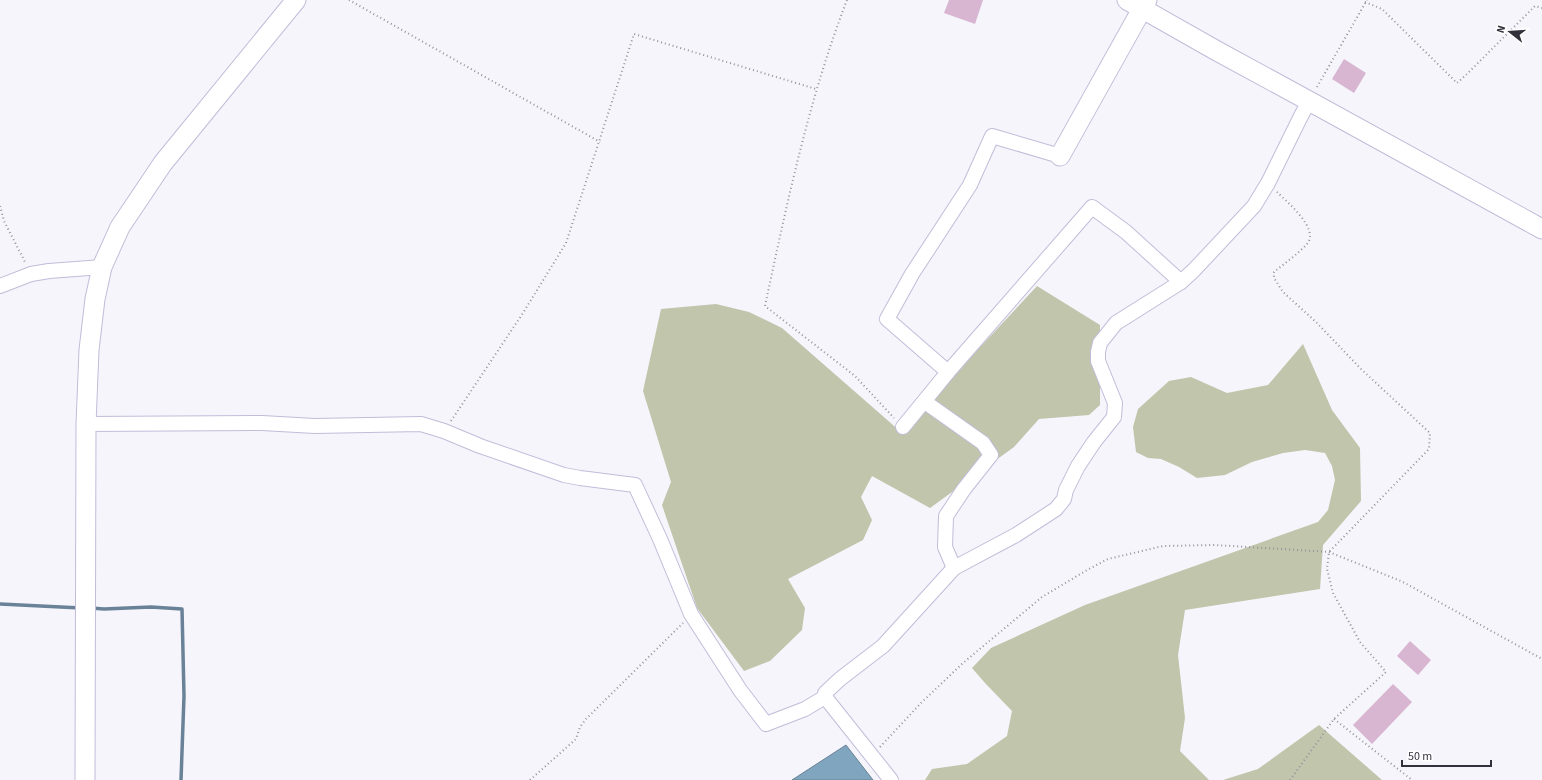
<svg xmlns="http://www.w3.org/2000/svg" width="1542" height="780" viewBox="0 0 1542 780" font-family="'Source Sans 3',sans-serif">
	<style>
		.green { fill: #c0c5ab }
		.water { fill: #80a5be; stroke: #698297 }
		.lines { fill: none; stroke-linecap: round; stroke-linejoin: round }
		.stream { stroke: #698297; stroke-width: 3.5 }
		.building { fill: #d8b5d1 }
		.street-casing { stroke: #c0bdd9; stroke-width: 16 }
		.secondary-casing { stroke: #c0bdd9; stroke-width: 21 }
		.path { stroke: #94939c; stroke-width: 2; stroke-dasharray: 1 3; stroke-linecap: butt }
		.street { stroke: #fff; stroke-width: 14 }
		.secondary { stroke: #fff; stroke-width: 19 }
	</style>
	<rect width="100%" height="100%" fill="#f5f5fb"/>
	<!-- green -->
	<g class="green">
		<polygon points="1037,286 1100,325 1100,405 1089,415 1039,419 1014,447 930,508 872,476 861,497 872,520 863,540 788,579 805,608 802,630 770,661 744,671 697,608 662,505 671,482 643,391 661,309 716,304 749,312 782,328 901,432"/>
		<polygon points="1303,344 1332,410 1360,448 1361,501 1323,545 1320,589 1185,610 1178,655 1185,718 1180,751 1209,780 925,780 932,769 967,764 1007,736 1012,711 985,683 972,668 991,648 1085,605 1318,522 1328,510 1335,480 1332,466 1325,453 1305,450 1283,453 1252,462 1225,475 1197,478 1179,467 1161,459 1148,458 1136,452 1133,427 1138,409 1169,381 1191,377 1227,393 1268,385"/>
		<polygon points="1319,725 1382,780 1223,780 1258,769"/>
	</g>
	<!-- water -->
	<polygon class="water" points="846,745 873,780 792,780"/>
	<g class="lines">
		<!-- stream -->
		<g class="stream">
			<polyline points="0,604 81,608"/>
			<polyline points="91,608 104,609 151,607 182,609 184,696 181,780"/>
		</g>
	</g>
	<!-- building -->
	<g class="building">
		<polygon points="949,0 983,0 975,24 944,13"/>
		<polygon points="1344,59 1366,73 1354,93 1332,79"/>
		<polygon points="1410,641 1431,660 1418,675 1397,656"/>
		<polygon points="1393,684 1412,702 1372,744 1353,725"/>
	</g>
	<g class="lines">
		<!-- street casing -->
		<g class="street-casing">
			<g id="street">
				<polyline points="0,286 31,274 49,271 102,267"/>
				<polyline points="948,372 887,319 912,274 970,185 992,136 1060,156"/>
				<polyline points="925,402 983,443 991,455 964,489 946,516 945,547 954,568"/>
				<polyline points="86,424 262,423 315,426 421,424 444,431 480,446 564,475 580,478 635,485 660,539 691,614 740,690 766,724 805,709 825,697 825,693 840,679 883,646 954,568 1016,535 1056,509 1064,499 1066,490 1078,466 1094,442 1114,417 1115,403 1098,361 1098,352 1100,343 1116,323 1181,282 1194,270 1254,206 1268,183 1300,118 1309,101"/>
				<polyline points="903,427 948,372 1092,207 1126,232 1181,282"/>
				<polyline points="825,697 891,780"/>
			</g>
		</g>
		<!-- secondary casing -->
		<g class="secondary-casing">
			<g id="secondary">
				<polyline points="1127,0 1217,51 1309,101 1542,229"/>
				<polyline points="1060,156 1147,0"/>
				<polyline points="85,780 86,424 89,350 95,299 102,267 120,227 163,163 296,0"/>
			</g>
		</g>
		<!-- path -->
		<g class="path">
			<polyline points="349,0 600,142"/>
			<path d="M847,0C809,98 787,203 765,306L855,376L894,418"/>
			<polyline points="1365,2 1382,9 1457,83 1467,74 1535,6 1542,8"/>
			<polyline points="1317,87 1367,0"/>
			<path d="M1277,192C1287,202 1320,229 1307,244C1298,254 1285,263 1274,272V278L1283,292L1316,322L1362,370L1430,433L1429,449L1329,552L1327,569L1333,593L1360,642L1386,672L1334,719L1290,780"/>
			<polyline points="0,206 4,221 25,262"/>
			<polyline points="451,421 523,313 566,243 634,34 816,89"/>
			<polyline points="1334,719 1412,780"/>
			<polyline points="880,747 921,703 963,663 1042,597 1087,570 1108,559 1163,546 1215,545 1329,552 1403,582 1542,659"/>
			<polyline points="530,780 576,739 580,727 586,719 683,623"/>
		</g>
		<!-- street -->
		<use href="#street" class="street"/>
		<!-- secondary -->
		<use href="#secondary" class="secondary"/>
	</g>
	<!-- north arrow -->
	<g transform="translate(1510 32) rotate(287)" stroke="#ffffff" stroke-width="3" paint-order="stroke">
	<path d="M0-3L7 15L0 10L-7 15Z" fill="#32313c"/>
	<text y="-6" font-size="11" font-weight="bold" text-anchor="middle" fill="#32313c">N</text>
	</g>
	<!-- scale -->
	<path d="M1402 760v6h89v-6" fill="none" stroke="#32313c" stroke-width="2"/>
	<text x="1408" y="760" font-size="12" fill="#32313c" stroke="#ffffff" stroke-width="3" paint-order="stroke">50 m</text>
</svg>
